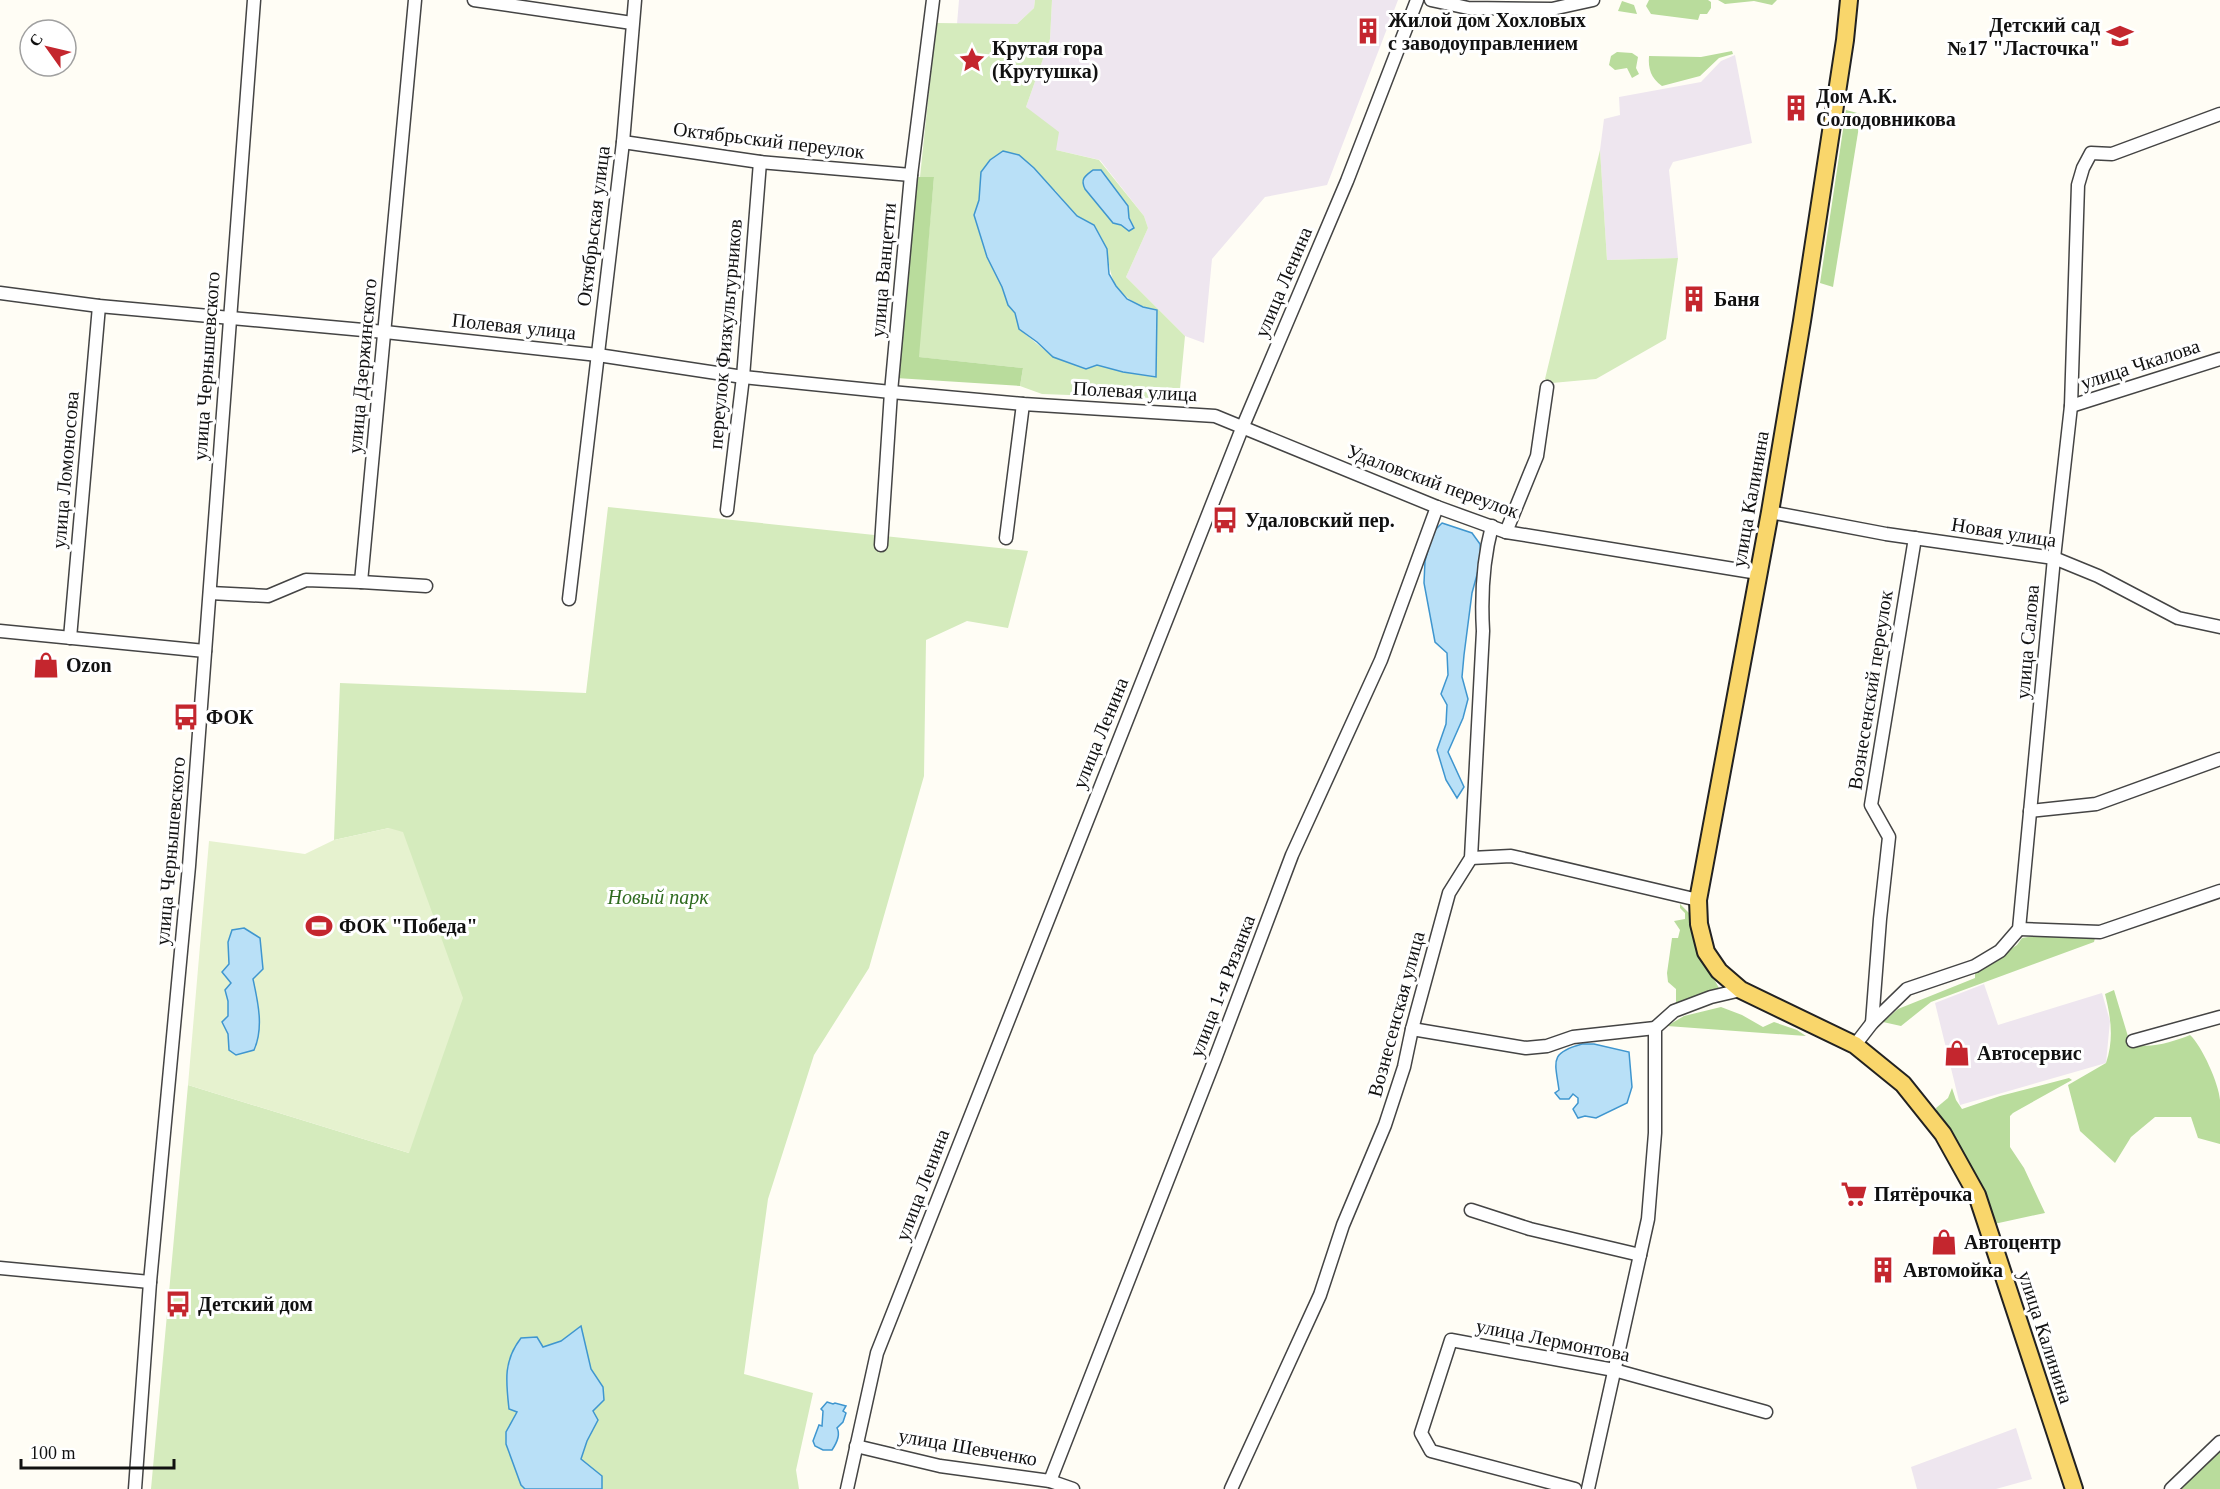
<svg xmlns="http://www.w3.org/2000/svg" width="2220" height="1489" viewBox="0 0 2220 1489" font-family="Georgia,serif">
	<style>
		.industrial { fill: #eee6ef }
		.green { fill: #d5ebbd; fill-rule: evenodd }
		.forest { fill: #b9dc9c }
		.pitch { fill: #e6f2cf }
		.water { fill: #b9e0f7; stroke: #3f96cf; stroke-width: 1.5 }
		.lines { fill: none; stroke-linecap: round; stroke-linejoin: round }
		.minor-casing { stroke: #444; stroke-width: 15 }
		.major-casing { stroke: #222; stroke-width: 20 }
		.minor { stroke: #fff; stroke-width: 12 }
		.major { stroke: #f9d66b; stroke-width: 16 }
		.labels { text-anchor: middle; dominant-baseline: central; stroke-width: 6; stroke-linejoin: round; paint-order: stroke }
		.poi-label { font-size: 20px; font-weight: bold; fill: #111; stroke: #fff; text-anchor: start }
		.street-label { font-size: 20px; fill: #111; stroke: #fff }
		.park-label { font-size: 20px; font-style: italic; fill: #2f6b1f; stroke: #fff }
	</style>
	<rect width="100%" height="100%" fill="#fffdf5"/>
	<!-- industrial -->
	<g class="industrial">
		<polygon points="959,0 1035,0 1034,8 1017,24 957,24"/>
		<polygon points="1052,0 1398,0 1327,185 1265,197 1212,259 1204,343 1185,336 1126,277 1148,228 1144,216 1100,160 1056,150 1026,107 1050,39"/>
		<polygon points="1735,55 1752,143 1673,162 1669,170 1678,258 1607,260 1600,150 1604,119 1620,115 1619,97 1701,82 1721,61"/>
		<polygon points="1984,984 1998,1025 2102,993 2110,1021 2106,1063 1960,1105 1935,1003"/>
		<polygon points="2016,1428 2032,1479 1996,1489 1917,1489 1911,1467"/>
	</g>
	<!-- green -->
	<g class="green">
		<path d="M1035,0H1052L1050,39L1026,107L1059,132L1056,150L1099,160L1144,216L1148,228L1126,277L1185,336L1179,399L1042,394L1020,386L1023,368L918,357L934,177H920L936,23L1017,24L1034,8ZM1101,170L1128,206L1129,217L1134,228L1121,225ZM1055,190C1062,198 1069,207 1076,215C1082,220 1091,221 1095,227C1119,260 1096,284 1143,307L1156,377L1123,372L1097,365L1086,369L1053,357L1019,329L1015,313L1008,305L1002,287L987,257L974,215L979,200Z"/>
		<polygon points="1600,150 1607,260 1678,258 1666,339 1596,379 1552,383 1545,379"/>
		<polygon points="608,507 1028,551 1008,628 967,621 926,640 924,776 869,968 814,1055 768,1199 744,1374 813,1393 796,1470 799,1489 151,1489 188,1085 409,1153 389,828 334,840 340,683 586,693"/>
	</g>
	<!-- forest -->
	<g class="forest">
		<polygon points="1649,0 1708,0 1711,2 1711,8 1707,14 1700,14 1698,20 1651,14 1646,6"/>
		<polygon points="1718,0 1777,0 1772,5 1754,1 1725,4"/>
		<polygon points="1622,1 1634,5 1637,14 1618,11"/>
		<path d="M1732,51L1733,54L1719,58L1700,76L1662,86C1651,78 1648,69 1649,56L1701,57Z"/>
		<polygon points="1617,52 1632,53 1638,57 1636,68 1639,74 1632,78 1627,68 1615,70 1609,65 1611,56"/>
		<polygon points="1846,110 1861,114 1833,287 1820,283"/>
		<polygon points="915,177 934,177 919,357 1023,368 1020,386 896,378"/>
		<polygon points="1680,904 1691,915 1702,958 1719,988 1715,992 1676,1007 1676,989 1668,982 1667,973 1672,938 1678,938 1680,930 1674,921 1685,919 1685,913 1680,908"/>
		<polygon points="2052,933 2089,935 2095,938 2094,942 1931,1002 1901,1026 1883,1022 1898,1009 1975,978 1975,972 2017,945 2022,938"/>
		<path d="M2114,990L2130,1043C2147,1050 2173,1042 2190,1035C2202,1046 2219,1084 2220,1100C2220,1115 2220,1129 2220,1144L2198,1138L2191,1117H2155L2131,1137L2115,1163L2080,1131L2068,1085L2106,1063C2114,1039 2111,1018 2105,994Z"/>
		<polygon points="1721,1007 1742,1015 1763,1027 1774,1022 1797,1030 1806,1036 1667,1026 1684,1016"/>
		<polygon points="2069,1078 2072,1080 2013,1113 2010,1116 2010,1147 2024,1168 2045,1213 1994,1224 1939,1122 1936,1108 1948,1098 1952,1088 1956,1100 1962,1109 2000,1096"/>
		<polygon points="2220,1448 2220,1489 2176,1489"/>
	</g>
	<!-- pitch -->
	<polygon class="pitch" points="389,828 403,832 463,998 409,1153 188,1085 209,841 305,854 334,840"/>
	<!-- water -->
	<g class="water">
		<polygon points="1003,151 1019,155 1034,168 1077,216 1094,225 1107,249 1109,274 1116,286 1127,299 1143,307 1157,310 1156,377 1123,372 1097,365 1086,369 1053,357 1037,342 1019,329 1015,313 1008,305 1002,287 987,257 974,215 979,200 981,172 990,160"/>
		<path d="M1093,170H1101L1128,206L1129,218L1134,228L1129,231L1121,225L1113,223L1085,189C1080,179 1085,176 1093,170Z"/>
		<polygon points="1442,523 1472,533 1480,544 1481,560 1472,593 1464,655 1462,677 1468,699 1463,718 1448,752 1464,787 1457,798 1446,780 1437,750 1446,724 1447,705 1441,694 1448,675 1447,653 1435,642 1424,583 1425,561 1433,532"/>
		<path d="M244,928L260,938L263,969L253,979C258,1002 264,1028 254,1050L236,1055L229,1050L228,1034L222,1022L228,1016V1001L225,990L231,983L222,972L229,964L228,942L232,930Z"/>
		<path d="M1582,1044H1594L1629,1052L1632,1087L1627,1103L1596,1118L1585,1116L1578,1118L1573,1109L1578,1103V1098L1573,1094L1569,1099H1560L1555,1093L1559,1090C1555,1061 1549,1053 1582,1044Z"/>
		<path d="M581,1326L591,1369L603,1387L604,1400L593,1411L598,1420L587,1441L581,1459L602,1476V1489H525L521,1485L506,1444V1432L517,1412L509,1409C506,1382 503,1361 521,1338L537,1337L543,1347L561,1341Z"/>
		<path d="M827,1402L833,1404L835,1403L846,1406L843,1411L846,1413L843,1422L837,1428C841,1435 836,1444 832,1450H823L815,1446L813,1441L819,1425L822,1426L823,1411L821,1409Z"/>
	</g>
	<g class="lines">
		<!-- minor casing -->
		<g class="minor-casing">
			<g id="minor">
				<polyline points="474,0 632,23"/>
				<polyline points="1431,0 1468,8 1552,9 1593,0"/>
				<polyline points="623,142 760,162 911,175"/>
				<polyline points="0,293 99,306 385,332 598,355 743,377 891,392 1023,404 1215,416 1437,507 1506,532 1758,573"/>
				<polyline points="2071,406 2220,359"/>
				<polyline points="727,510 743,377 760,162"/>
				<polyline points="1770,512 1886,534 2054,558 2098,576 2178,618 2220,627"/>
				<polyline points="1506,532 1537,456 1547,387"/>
				<polyline points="1006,538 1023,404"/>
				<polyline points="881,545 891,392 911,175 933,0"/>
				<polyline points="361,582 426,586"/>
				<polyline points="210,593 268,596 306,580 361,582 415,0"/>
				<polyline points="569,599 623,142 635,0"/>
				<polyline points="0,631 205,651"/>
				<polyline points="70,638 99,306"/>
				<polyline points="2030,811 2096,804 2220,759"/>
				<polyline points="1471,858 1511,856 1698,900"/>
				<polyline points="2019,929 2100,932 2220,891"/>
				<polyline points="1872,1023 1880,919 1889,837 1871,805 1915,538"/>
				<polyline points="1412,1029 1526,1048 1547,1046 1573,1037 1655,1028"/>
				<polyline points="2133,1041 2220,1017"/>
				<polyline points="1855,1045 1872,1023 1907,989 1975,966 2000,951 2019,929 2054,558 2071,406 2078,185 2083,168 2091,153 2112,154 2220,114"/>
				<polyline points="1471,1210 1530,1229 1640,1255"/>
				<polyline points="0,1268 150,1282"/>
				<polyline points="856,1446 940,1466 1050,1481 1073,1489"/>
				<polyline points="1050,1481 1215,1059 1292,855 1381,660 1437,507"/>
				<polyline points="135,1489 150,1282 189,866 254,0"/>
				<polyline points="847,1489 877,1353 1243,426 1347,181 1417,0"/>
				<path d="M1231,1489L1320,1295L1343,1225L1385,1125L1404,1067L1412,1029L1449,893L1471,858L1483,631C1481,596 1483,560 1492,526"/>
				<polyline points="1575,1489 1431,1451 1421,1433 1451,1340 1614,1370 1766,1412"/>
				<polyline points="1588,1489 1648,1219 1655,1133 1655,1028 1674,1011 1711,997 1741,990"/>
				<polyline points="2171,1489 2220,1442"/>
			</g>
		</g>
		<!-- major casing -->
		<g class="major-casing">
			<polyline id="major" points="1849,0 1845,40 1802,321 1770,512 1698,900 1699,924 1706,952 1719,971 1741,990 1855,1045 1903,1084 1943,1134 1977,1195 2074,1489"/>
		</g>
		<!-- minor -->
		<use href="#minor" class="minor"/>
		<!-- major -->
		<use href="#major" class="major"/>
	</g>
	<!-- icons -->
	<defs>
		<g id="building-bare" transform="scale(2.07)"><path d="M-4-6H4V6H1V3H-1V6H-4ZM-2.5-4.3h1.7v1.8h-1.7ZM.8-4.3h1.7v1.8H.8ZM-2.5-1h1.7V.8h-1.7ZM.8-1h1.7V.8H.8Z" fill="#c4262e" stroke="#fff" stroke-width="2.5" paint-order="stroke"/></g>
		<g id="school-bare" transform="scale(2.07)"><path d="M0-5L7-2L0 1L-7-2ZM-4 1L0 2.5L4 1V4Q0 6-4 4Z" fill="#c4262e" stroke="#fff" stroke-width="2.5" paint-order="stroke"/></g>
		<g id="sight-bare" transform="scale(2.07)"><path d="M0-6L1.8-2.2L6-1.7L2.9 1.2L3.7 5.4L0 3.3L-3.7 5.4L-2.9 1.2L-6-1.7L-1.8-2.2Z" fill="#c4262e" stroke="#fff" stroke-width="2.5" paint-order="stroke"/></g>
		<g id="bus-bare" transform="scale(2.07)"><path d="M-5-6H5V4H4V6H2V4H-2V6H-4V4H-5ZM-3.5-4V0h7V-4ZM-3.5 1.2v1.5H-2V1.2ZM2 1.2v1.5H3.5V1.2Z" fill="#c4262e" stroke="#fff" stroke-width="2.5" paint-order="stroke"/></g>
		<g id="shop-bare" transform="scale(2.07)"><path d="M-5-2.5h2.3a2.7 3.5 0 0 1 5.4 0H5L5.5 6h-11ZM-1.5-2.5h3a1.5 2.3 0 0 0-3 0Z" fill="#c4262e" stroke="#fff" stroke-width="2.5" paint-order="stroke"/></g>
		<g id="stadium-bare" transform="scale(2.07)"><path d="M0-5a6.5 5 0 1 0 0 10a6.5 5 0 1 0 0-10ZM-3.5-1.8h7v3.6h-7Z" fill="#c4262e" stroke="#fff" stroke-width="2.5" paint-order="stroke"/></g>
		<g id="supermarket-bare" transform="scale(2.07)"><path d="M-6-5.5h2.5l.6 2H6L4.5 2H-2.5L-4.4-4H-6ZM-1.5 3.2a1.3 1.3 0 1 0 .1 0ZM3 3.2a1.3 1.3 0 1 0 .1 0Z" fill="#c4262e" stroke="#fff" stroke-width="2.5" paint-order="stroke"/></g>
	</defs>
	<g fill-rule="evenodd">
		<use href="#building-bare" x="1368" y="31"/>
		<use href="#school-bare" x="2120" y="36"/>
		<use href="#sight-bare" x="972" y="60"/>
		<use href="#building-bare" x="1796" y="108"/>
		<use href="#building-bare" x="1694" y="299"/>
		<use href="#bus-bare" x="1225" y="520"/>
		<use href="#shop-bare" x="46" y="665"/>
		<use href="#bus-bare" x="186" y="717"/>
		<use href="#stadium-bare" x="319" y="926"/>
		<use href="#shop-bare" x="1957" y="1053"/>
		<use href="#supermarket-bare" x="1854" y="1194"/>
		<use href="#shop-bare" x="1944" y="1242"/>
		<use href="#building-bare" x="1883" y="1270"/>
		<use href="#bus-bare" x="178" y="1304"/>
	</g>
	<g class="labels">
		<!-- poi labels -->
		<g class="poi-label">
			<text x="1388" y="20">Жилой дом Хохловых<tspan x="1388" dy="23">с заводоуправлением</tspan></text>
			<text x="2100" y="25" text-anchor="end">Детский сад<tspan x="2100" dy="23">№17 "Ласточка"</tspan></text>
			<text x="992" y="48">Крутая гора<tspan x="992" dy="23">(Крутушка)</tspan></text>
			<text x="1816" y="96">Дом А.К.<tspan x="1816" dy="23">Солодовникова</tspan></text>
			<text x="1714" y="299">Баня</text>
			<text x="1245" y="520">Удаловский пер.</text>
			<text x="66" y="665">Ozon</text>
			<text x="206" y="717">ФОК</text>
			<text x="339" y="926">ФОК "Победа"</text>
			<text x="1977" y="1053">Автосервис</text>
			<text x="1874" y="1194">Пятёрочка</text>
			<text x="1964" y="1242">Автоцентр</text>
			<text x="1903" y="1270">Автомойка</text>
			<text x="198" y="1304">Детский дом</text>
		</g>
		<!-- street labels -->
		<g class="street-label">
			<text transform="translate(769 140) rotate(7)">Октябрьский переулок</text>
			<text transform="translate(593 226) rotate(-83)">Октябрьская улица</text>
			<text transform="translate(883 270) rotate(-85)">улица Ванцетти</text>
			<text transform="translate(1283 282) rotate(-67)">улица Ленина</text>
			<text transform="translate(514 326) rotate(6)">Полевая улица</text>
			<text transform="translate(725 334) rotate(-85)">переулок Физкультурников</text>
			<text transform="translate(2140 364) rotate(-18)">улица Чкалова</text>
			<text transform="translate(206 366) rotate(-86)">улица Чернышевского</text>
			<text transform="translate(362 366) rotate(-85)">улица Дзержинского</text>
			<text transform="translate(1135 391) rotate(3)">Полевая улица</text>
			<text transform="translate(65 470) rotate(-85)">улица Ломоносова</text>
			<text transform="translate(1433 481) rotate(20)">Удаловский переулок</text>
			<text transform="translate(1750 499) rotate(-80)">улица Калинина</text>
			<text transform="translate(2004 532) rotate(9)">Новая улица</text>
			<text transform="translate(2027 642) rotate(-85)">улица Салова</text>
			<text transform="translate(1870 690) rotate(-81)">Вознесенский переулок</text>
			<text transform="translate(1100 733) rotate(-68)">улица Ленина</text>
			<text transform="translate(170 851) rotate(-85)">улица Чернышевского</text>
			<text transform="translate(1222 986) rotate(-69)">улица 1-я Рязанка</text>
			<text transform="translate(1396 1014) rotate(-75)">Вознесенская улица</text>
			<text transform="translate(922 1185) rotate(-69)">улица Ленина</text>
			<text transform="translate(2046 1337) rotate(72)">улица Калинина</text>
			<text transform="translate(1553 1340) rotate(11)">улица Лермонтова</text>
			<text transform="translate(968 1447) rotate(10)">улица Шевченко</text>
		</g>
		<!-- park labels -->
		<g class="park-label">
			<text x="658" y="897">Новый парк</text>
		</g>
	</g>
	<!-- north arrow -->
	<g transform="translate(48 48) rotate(304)"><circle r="28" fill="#ffffff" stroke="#a0a0a0" stroke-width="1.5"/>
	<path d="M0-4.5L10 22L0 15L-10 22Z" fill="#c4262e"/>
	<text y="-9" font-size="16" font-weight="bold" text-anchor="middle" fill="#111111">С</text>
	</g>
	<!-- scale -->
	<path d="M21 1459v9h153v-9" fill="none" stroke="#111111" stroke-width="3"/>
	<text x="30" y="1459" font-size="18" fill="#111111" stroke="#ffffff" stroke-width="4.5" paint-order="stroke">100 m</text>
</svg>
